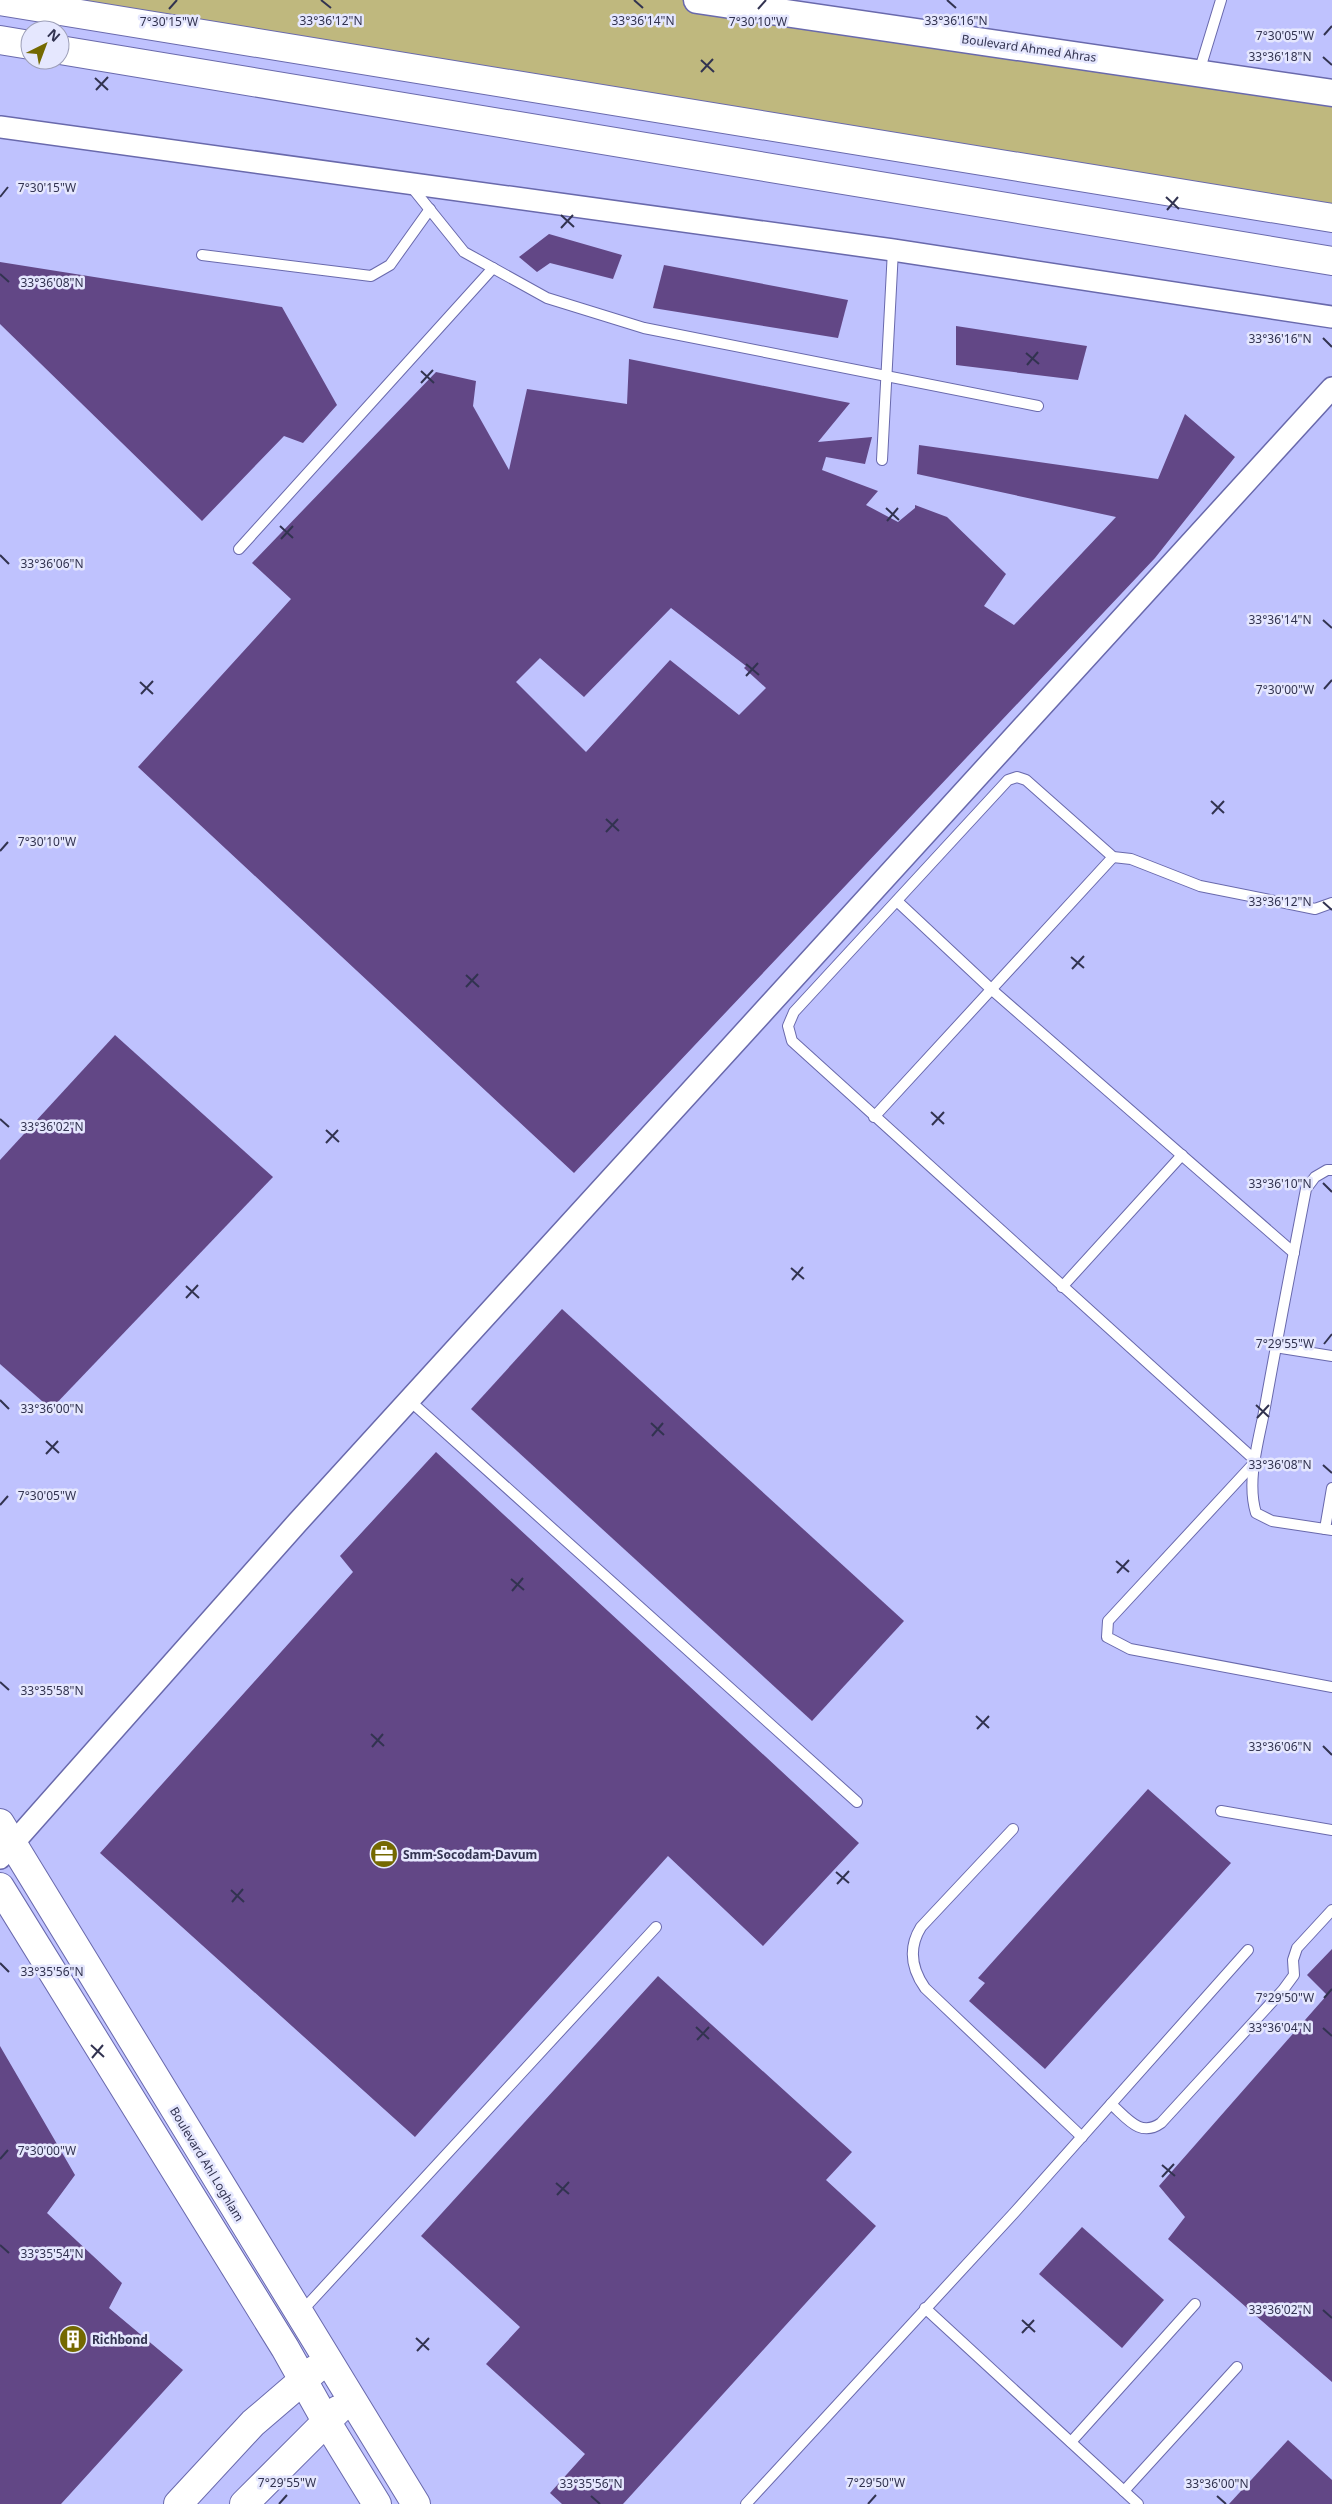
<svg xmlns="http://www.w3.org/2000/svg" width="1332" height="2504" viewBox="0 0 1332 2504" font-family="'Noto Sans',sans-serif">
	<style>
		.green { fill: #bfb87e }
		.building { fill: #624786; fill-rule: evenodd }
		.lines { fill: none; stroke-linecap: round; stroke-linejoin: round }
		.service-casing { stroke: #6969ac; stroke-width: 12 }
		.minor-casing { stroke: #6969ac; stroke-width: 24 }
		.tertiary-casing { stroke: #6969ac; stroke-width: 29 }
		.primary-casing { stroke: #6969ac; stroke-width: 30 }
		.trunk-casing { stroke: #6969ac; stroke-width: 30 }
		.service { stroke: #fff; stroke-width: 10 }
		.minor { stroke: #fff; stroke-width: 21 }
		.tertiary { stroke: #fff; stroke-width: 26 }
		.primary { stroke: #fff; stroke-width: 28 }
		.trunk { stroke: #fff; stroke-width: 28 }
		.ticks { fill: none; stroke: #323350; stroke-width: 2 }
		.labels { text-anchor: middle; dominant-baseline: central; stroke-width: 5; stroke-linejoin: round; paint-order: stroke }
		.street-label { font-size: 12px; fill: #323350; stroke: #e5e7fe }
		.poi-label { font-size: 12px; font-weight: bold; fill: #323350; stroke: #e5e7fe; text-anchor: start }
		.ticks-label { font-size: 12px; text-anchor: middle; fill: #323350; stroke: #e5e7fe; stroke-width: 5; stroke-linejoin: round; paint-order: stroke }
	</style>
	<rect width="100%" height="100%" fill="#bfc2fe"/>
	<!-- green -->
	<polygon class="green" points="0,0 690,0 1332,103 1332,218"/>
	<!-- building -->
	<g class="building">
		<polygon points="549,234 622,255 613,279 550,263 537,272 519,257"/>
		<polygon points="0,262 282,307 337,405 303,443 284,436 202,521 0,324"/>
		<polygon points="664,265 848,300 838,338 653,308"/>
		<polygon points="956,326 1087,346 1078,380 956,365"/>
		<path d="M629,359L850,403L818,442L872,437L865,464L826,457L822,470L878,491L866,505L898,522L915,508V505L947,517L1006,574L984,606L1014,625L1116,517L917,474L919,445L1158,479L1185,414L1235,457L1155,558L574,1173L138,767L291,599L252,563L436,372L476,381L473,406L509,470L527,389L627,404ZM671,608L746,666L744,668L766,688L739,715L670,660L586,752L516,682L540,658L584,697Z"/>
		<polygon points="115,1035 273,1177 51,1409 0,1364 0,1160"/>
		<polygon points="562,1309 904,1621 812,1721 471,1409"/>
		<polygon points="436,1452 859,1843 763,1946 668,1856 415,2137 100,1853 353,1572 340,1556"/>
		<polygon points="1148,1789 1231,1863 1045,2069 969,2001 985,1983 978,1978"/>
		<polygon points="1332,1949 1332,2382 1168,2239 1185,2217 1159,2186 1327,1995 1307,1975"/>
		<polygon points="658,1976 852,2152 826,2180 876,2226 623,2504 562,2504 550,2493 585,2454 486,2364 520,2327 421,2236"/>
		<polygon points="0,2046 75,2175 47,2213 122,2283 109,2308 183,2370 61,2504 0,2504"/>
		<polygon points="1082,2227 1164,2300 1122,2348 1039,2274"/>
		<polygon points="1288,2440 1332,2480 1332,2504 1229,2504"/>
	</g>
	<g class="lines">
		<!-- service casing -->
		<g class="service-casing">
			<g id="service">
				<polyline points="1199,72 1221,0"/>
				<polyline points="410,185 464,252 547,298 644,328 1038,406"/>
				<polyline points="202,255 371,276 390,265 430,209"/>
				<polyline points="882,460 893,250"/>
				<polyline points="239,549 493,268"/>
				<polyline points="898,902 991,989 1294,1253"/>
				<polyline points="874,1117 1113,857"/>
				<path d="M1332,1170H1327L1315,1177L1306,1189C1292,1262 1278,1334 1265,1407C1259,1440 1246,1480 1256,1513L1272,1521L1332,1530"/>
				<polyline points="1062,1287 1182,1155"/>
				<polyline points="1275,1347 1332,1356"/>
				<polyline points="409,1400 857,1802"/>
				<polyline points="1256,1461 792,1041 788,1026 794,1012 1008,780 1017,777 1026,780 1113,857 1131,859 1200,886 1315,909 1332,903"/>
				<polyline points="1256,1461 1108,1621 1107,1637 1130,1649 1332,1687"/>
				<polyline points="1325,1529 1332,1488"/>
				<polyline points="1221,1811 1332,1830"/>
				<path d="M1013,1829L921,1927C908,1948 911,1968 925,1988L1082,2137"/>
				<path d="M1111,2104C1127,2118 1140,2138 1161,2123L1283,1990L1294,1975L1293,1960L1297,1948L1332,1910"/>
				<polyline points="925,2308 1138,2504"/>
				<polyline points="301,2312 656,1927"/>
				<polyline points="1071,2442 1195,2304"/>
				<polyline points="1124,2491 1237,2367"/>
				<polyline points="746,2504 1014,2213 1248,1950"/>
			</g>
		</g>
		<!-- minor casing -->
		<g class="minor-casing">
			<g id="minor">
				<polyline points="0,127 893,250 1332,317"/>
				<polyline points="0,1858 297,1523 1332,388"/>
			</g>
		</g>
		<!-- tertiary casing -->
		<g class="tertiary-casing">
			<polyline id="tertiary" points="697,0 1332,93"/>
		</g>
		<!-- primary casing -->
		<g class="primary-casing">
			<g id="primary">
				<polyline points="0,1823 416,2504"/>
				<polyline points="0,1887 285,2348 326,2421 377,2504"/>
				<polyline points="178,2504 253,2423 316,2369"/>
				<polyline points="244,2504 338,2410"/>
			</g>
		</g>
		<!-- trunk casing -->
		<g class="trunk-casing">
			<g id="trunk">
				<polyline points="0,1 1332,218"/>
				<polyline points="0,40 30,45"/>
				<polyline points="60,50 1332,261"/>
			</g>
		</g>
		<!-- service -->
		<use href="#service" class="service"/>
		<!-- minor -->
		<use href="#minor" class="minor"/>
		<!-- tertiary -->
		<use href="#tertiary" class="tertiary"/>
		<!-- primary -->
		<use href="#primary" class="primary"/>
		<!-- trunk -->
		<use href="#trunk" class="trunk"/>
	</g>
	<!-- ticks -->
	<path class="ticks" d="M321,0L331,8M634,0L643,8M947,0L956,8M169,9L177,0M758,9L766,0M1324,35L1332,26M1323,57L1332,65M701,60L714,72M701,72L713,59M95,78L108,90M96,90L108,77M0,197L8,187M1166,197L1179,209M1167,210L1178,197M561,215L574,227M561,228L573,215M0,274L9,282M1323,338L1332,347M1026,353L1039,364M1027,365L1038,352M421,371L434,383M421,383L433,370M886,508L899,520M887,521L898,508M280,526L293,538M281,539L293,526M0,555L9,564M1323,620L1332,628M746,664L759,675M746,676L758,663M140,682L153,694M1324,689L1332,680M141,694L153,681M1211,801L1224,813M1212,814L1224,801M606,819L619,831M606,832L618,819M0,851L8,842M1323,902L1332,910M1071,957L1084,968M1072,969L1084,956M466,975L479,987M466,987L478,974M931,1112L944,1124M0,1119L9,1127M932,1125L944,1112M326,1130L339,1142M326,1143L338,1130M1323,1183L1332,1192M791,1268L804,1279M792,1280L803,1267M186,1286L199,1298M186,1298L198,1285M1324,1344L1332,1334M0,1400L9,1409M1256,1405L1269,1417M1257,1418L1269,1405M651,1423L664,1435M652,1436L663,1423M46,1441L59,1453M46,1454L58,1441M1323,1465L1332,1473M0,1505L8,1496M1116,1561L1129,1572M1117,1573L1129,1560M511,1579L524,1590M512,1591L523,1578M0,1682L9,1690M976,1716L989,1728M977,1729L989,1716M371,1734L384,1746M1323,1746L1332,1755M372,1747L383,1734M836,1872L849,1883M837,1884L849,1871M231,1890L244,1902M232,1902L243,1889M0,1963L9,1972M1324,1998L1332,1989M696,2027L709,2039M1323,2028L1332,2036M697,2040L709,2027M91,2045L104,2057M92,2058L103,2045M0,2159L8,2150M1162,2165L1175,2176M1162,2177L1174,2164M556,2183L569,2194M557,2195L569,2182M0,2245L9,2253M1323,2310L1332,2318M1022,2320L1035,2332M1022,2333L1034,2320M416,2338L429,2350M417,2351L429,2338M591,2496L600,2504M1217,2496L1226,2504M279,2504L287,2495M868,2504L876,2495"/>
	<!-- icons -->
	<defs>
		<g id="office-disc" transform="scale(1.4375)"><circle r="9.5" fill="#746901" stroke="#e5e7fe"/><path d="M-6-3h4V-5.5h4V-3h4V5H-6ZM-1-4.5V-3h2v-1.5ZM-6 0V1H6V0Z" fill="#fff"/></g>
		<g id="building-disc" transform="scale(1.4375)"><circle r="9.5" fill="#746901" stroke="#e5e7fe"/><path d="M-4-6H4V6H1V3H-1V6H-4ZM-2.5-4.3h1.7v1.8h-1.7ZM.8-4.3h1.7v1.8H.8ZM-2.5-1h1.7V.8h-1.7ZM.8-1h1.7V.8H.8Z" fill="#fff"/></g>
	</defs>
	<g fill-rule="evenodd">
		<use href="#office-disc" x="384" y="1854"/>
		<use href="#building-disc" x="73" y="2339"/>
	</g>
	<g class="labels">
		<!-- street labels -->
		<g class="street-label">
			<text transform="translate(1029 48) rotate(8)">Boulevard Ahmed Ahras</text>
			<text transform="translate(207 2164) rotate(59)">Boulevard Ahl Loghlam</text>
		</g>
		<!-- poi labels -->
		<g class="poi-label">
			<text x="403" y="1854">Smm-Socodam-Davum</text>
			<text x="92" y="2339">Richbond</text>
		</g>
	</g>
	<g class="ticks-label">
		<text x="331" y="25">33°36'12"N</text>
		<text x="643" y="25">33°36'14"N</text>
		<text x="956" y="25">33°36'16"N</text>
		<text x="169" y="26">7°30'15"W</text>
		<text x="758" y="26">7°30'10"W</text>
		<text x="1285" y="40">7°30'05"W</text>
		<text x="1280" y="61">33°36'18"N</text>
		<text x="47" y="192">7°30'15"W</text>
		<text x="52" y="287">33°36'08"N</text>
		<text x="1280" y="343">33°36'16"N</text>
		<text x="52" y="568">33°36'06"N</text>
		<text x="1280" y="624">33°36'14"N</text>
		<text x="1285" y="694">7°30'00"W</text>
		<text x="47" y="846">7°30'10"W</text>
		<text x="1280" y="906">33°36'12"N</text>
		<text x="52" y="1131">33°36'02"N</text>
		<text x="1280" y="1188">33°36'10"N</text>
		<text x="1285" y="1348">7°29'55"W</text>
		<text x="52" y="1413">33°36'00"N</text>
		<text x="1280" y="1469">33°36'08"N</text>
		<text x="47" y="1500">7°30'05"W</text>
		<text x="52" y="1695">33°35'58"N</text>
		<text x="1280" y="1751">33°36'06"N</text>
		<text x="52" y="1976">33°35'56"N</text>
		<text x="1285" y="2002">7°29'50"W</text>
		<text x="1280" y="2032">33°36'04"N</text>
		<text x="47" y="2155">7°30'00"W</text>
		<text x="52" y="2258">33°35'54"N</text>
		<text x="1280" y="2314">33°36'02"N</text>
		<text x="287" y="2487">7°29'55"W</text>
		<text x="876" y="2487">7°29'50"W</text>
		<text x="591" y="2488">33°35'56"N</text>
		<text x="1217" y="2488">33°36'00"N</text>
	</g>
	<!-- north arrow -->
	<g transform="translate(45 45) rotate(42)"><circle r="24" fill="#e5e7fe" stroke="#9d9fb8"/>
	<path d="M0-4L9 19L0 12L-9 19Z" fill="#746901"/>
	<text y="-8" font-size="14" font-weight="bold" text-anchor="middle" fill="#323350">N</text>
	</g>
</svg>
